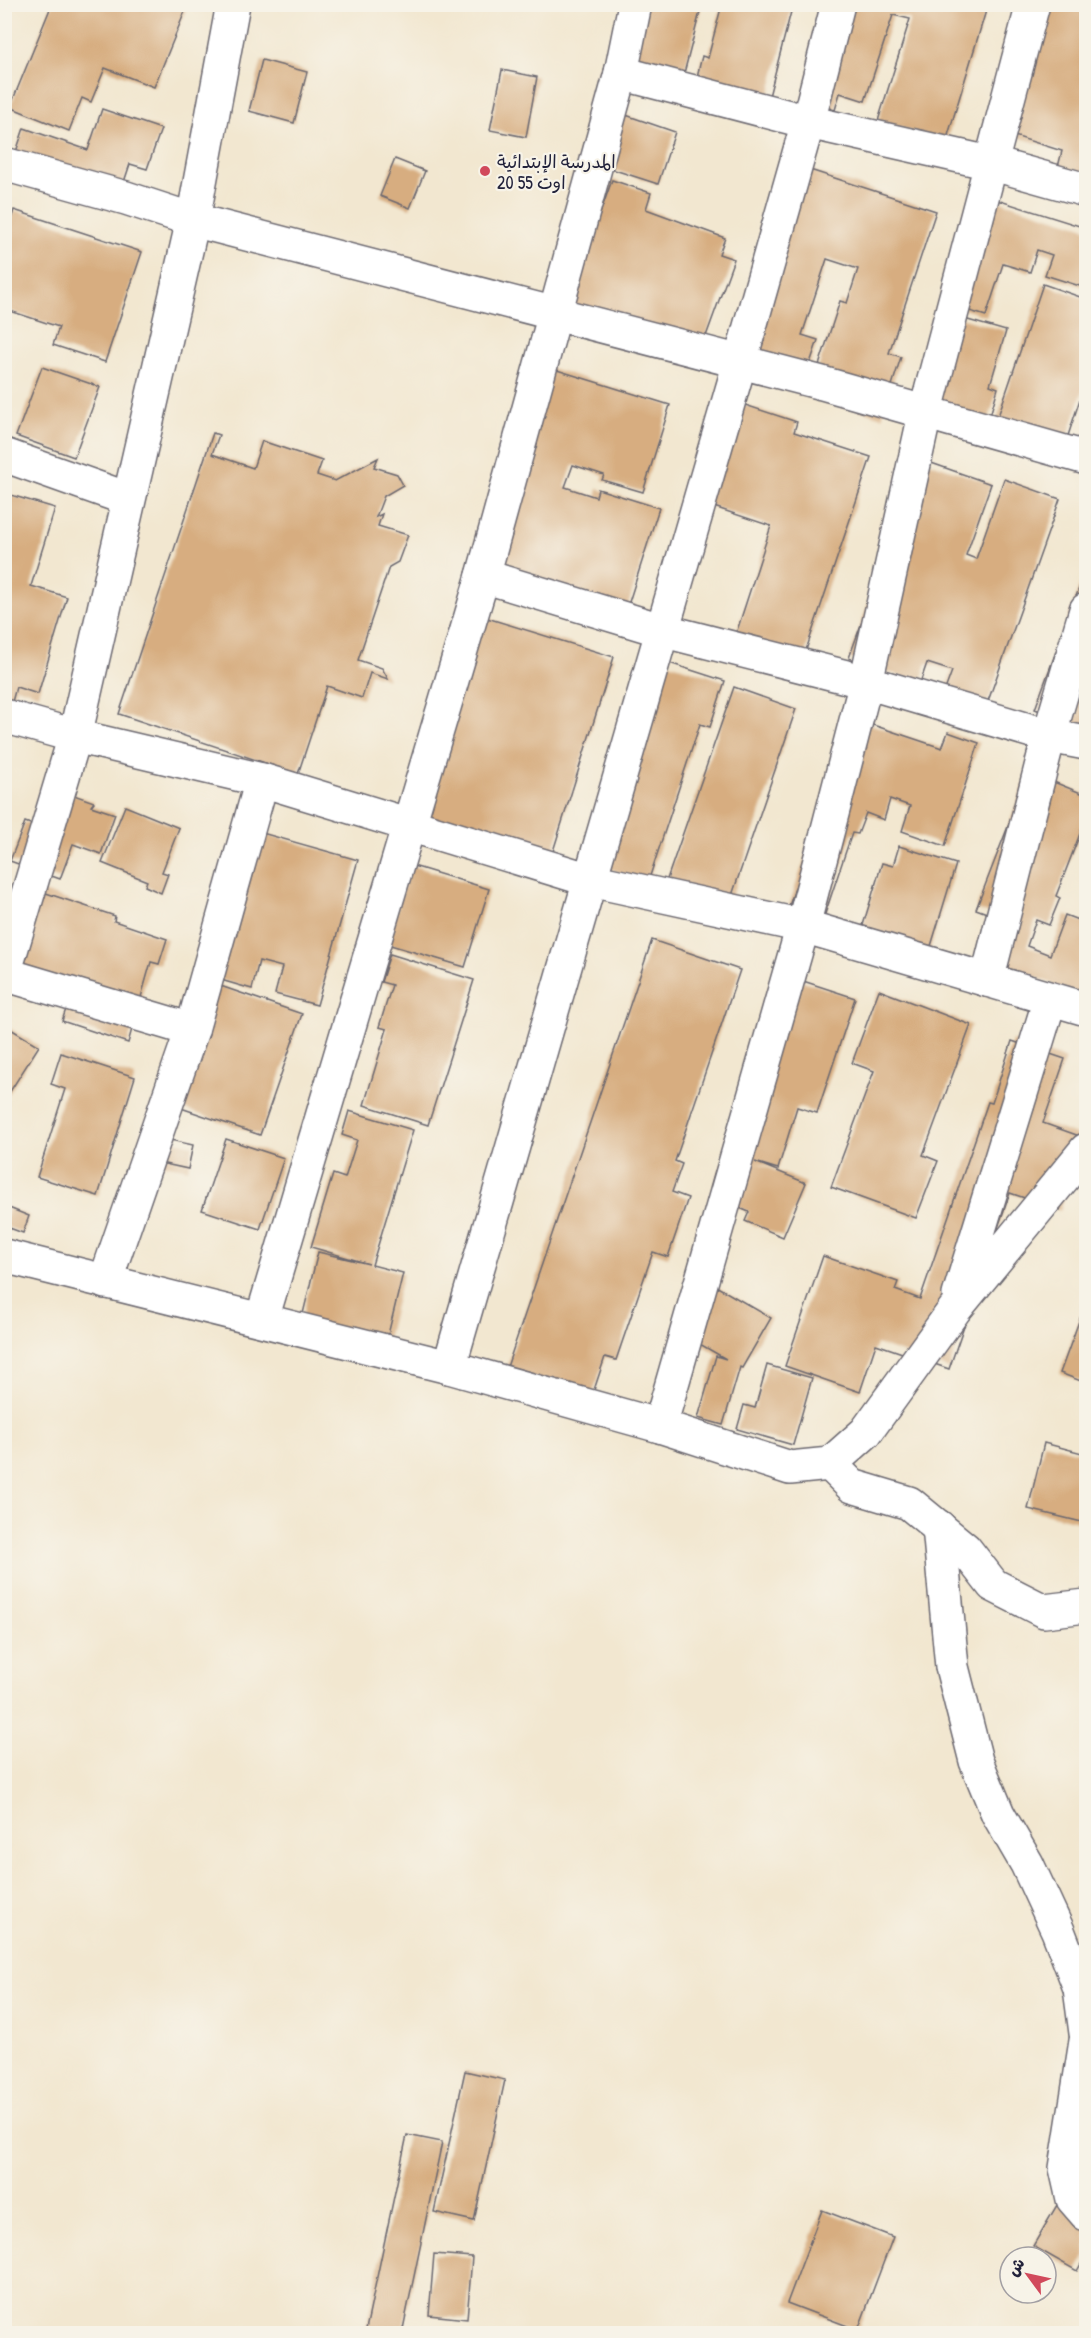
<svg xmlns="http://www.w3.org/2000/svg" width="1091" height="2338" viewBox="0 0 1091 2338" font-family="'Patrick Hand','Playpen Sans Arabic',sans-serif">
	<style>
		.building { fill: #d7ad80 }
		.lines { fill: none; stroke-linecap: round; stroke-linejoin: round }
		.minor-casing { stroke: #6b676f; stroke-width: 36 }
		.minor { stroke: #fff; stroke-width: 33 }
		.poi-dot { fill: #d1495b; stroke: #f7f3e8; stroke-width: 2 }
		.labels { text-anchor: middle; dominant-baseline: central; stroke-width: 4.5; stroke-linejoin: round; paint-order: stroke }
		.poi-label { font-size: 18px; fill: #22223b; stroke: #f7f3e8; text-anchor: start }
	</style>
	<rect width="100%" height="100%" fill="#f7f3e8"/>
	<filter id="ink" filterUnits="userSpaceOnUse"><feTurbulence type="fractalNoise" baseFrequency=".0167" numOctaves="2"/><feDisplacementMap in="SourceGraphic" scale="12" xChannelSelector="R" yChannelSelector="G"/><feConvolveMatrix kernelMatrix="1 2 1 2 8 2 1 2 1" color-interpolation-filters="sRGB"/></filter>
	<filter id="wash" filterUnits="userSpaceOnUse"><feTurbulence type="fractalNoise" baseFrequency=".008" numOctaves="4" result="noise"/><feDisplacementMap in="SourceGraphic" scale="24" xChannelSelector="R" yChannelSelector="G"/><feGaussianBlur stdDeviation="1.35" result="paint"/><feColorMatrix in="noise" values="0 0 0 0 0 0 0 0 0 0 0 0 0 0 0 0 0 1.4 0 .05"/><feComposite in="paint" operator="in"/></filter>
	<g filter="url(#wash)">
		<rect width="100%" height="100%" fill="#f2e7d0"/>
		<g id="blocks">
			<!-- building -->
			<g class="building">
				<polygon points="52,4 174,4 186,9 154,87 105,68 91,102 82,98 69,131 10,107"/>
				<polygon points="637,4 702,4 682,81 621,65"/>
				<polygon points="722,4 793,4 767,104 695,85 702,56 708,58"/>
				<polygon points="834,4 988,4 946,142 878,121 910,19 893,15 865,101 840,93 835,110 804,101"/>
				<polygon points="1039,4 1086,4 1086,180 1057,171 1062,151 999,131"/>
				<polygon points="262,60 307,72 294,123 249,111"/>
				<polygon points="502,70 537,77 526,137 490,130"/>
				<polygon points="102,109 161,129 147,169 130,164 117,203 11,167 24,128 88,150"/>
				<polygon points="617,112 675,132 658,184 599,165"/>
				<polygon points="395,159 425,171 410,208 380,196"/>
				<polygon points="807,169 936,211 889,353 901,357 882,417 810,393 840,301 847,303 858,269 827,259 802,335 818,340 808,369 746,349"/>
				<polygon points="612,180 651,193 646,209 725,238 719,254 734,259 697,361 564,315"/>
				<polygon points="978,194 1086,228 1086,288 1045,275 1052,255 1037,250 1030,272 1003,264 986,316 944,303"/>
				<polygon points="14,210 142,252 105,362 53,345 59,327 4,309 4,241"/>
				<polygon points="1043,284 1086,299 1086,381 1061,457 992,434"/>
				<polygon points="954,316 1006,331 990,385 998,388 985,433 926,416"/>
				<polygon points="544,366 670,405 643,492 602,480 604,475 573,465 565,487 596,497 598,489 659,508 623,621 477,575"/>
				<polygon points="42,367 100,387 74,457 16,436"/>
				<polygon points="724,398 797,422 794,432 871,457 803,659 735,637 771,526 690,499"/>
				<polygon points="213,433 219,435 212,454 253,468 262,441 322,461 317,475 335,481 378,458 374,467 397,474 403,485 384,496 376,517 382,514 378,526 408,535 398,562 389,567 358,660 382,668 388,679 370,673 362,698 327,686 298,774 119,714"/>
				<polygon points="920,459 991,484 966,555 976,559 1004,479 1060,499 987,704 945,690 952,671 927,663 920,683 849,658"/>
				<polygon points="4,493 55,508 31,586 67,597 38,694 16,687 8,717 4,716"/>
				<polygon points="1086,569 1086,728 1035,709"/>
				<polygon points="474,614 614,657 549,864 410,819"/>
				<polygon points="660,660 725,681 710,727 700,724 648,882 592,863"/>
				<polygon points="734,687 796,709 728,907 665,885"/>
				<polygon points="852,718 942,748 948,732 979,743 945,846 902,831 910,806 890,799 884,820 866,813 858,834 852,833 824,917 789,906"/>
				<polygon points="1029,772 1086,795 1086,818 1056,896 1060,898 1049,925 1036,920 1027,946 1050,955 1065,915 1086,923 1086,1019 1051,983 1027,974 1021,991 973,972 995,916 976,909"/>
				<polygon points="54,788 94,802 91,806 115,814 101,854 73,844 60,879 10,861 25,822 39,827"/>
				<polygon points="125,806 179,828 162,872 168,874 161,893 145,886 147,881 102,863"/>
				<polygon points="241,827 358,860 317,1005 275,994 282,967 259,961 252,989 200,974"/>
				<polygon points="899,846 956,864 924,969 856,948 882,863 893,866"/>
				<polygon points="410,865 489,889 465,967 387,944"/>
				<polygon points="19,884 115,916 114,921 167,939 159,964 151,962 128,1043 62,1021 73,988 4,966"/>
				<polygon points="652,940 740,970 675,1161 682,1164 672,1192 688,1198 668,1257 653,1252 616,1360 605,1357 591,1399 506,1370"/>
				<polygon points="390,954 474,980 428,1125 364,1105 387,1029 379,1027 392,985 381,982"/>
				<polygon points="791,977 855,998 817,1113 797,1107 778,1169 755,1162 806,1183 783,1237 745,1221 749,1212 711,1196"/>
				<polygon points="206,981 302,1014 260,1135 178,1107"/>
				<polygon points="879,990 971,1025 923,1155 938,1161 916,1218 831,1187 874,1071 852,1063"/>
				<polygon points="4,1025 39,1046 4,1101"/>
				<polygon points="1012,1041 1065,1059 1043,1123 1085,1138 1060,1210 1010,1193 949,1369 876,1344 860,1392 785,1366 823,1256 898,1282 895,1290 920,1299 988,1102 992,1103"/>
				<polygon points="61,1053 135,1077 98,1196 37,1177 65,1089 51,1084"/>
				<polygon points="349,1111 413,1130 372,1265 403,1273 386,1343 301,1322 318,1252 369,1264 311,1247 333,1174 345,1178 357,1140 342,1135"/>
				<polygon points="157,1137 193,1145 188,1169 151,1161"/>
				<polygon points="226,1139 284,1158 260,1229 202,1210"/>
				<polygon points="9,1208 29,1216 23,1233 4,1226"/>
				<polygon points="714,1285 771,1318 742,1368 740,1367 723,1425 698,1418 716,1356 726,1359 684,1335"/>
				<polygon points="1086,1302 1086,1383 1060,1373"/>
				<polygon points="767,1365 812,1378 793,1445 737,1429 744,1405 755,1408"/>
				<polygon points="1044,1443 1086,1454 1086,1523 1028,1509"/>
				<polygon points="465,2071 505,2080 474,2221 434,2212"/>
				<polygon points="407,2135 442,2142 402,2334 365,2334"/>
				<polygon points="1074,2176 1086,2183 1086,2255 1077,2271 1033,2246"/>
				<polygon points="822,2210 893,2237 858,2330 787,2303"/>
				<polygon points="434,2254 472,2257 467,2319 429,2315"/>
			</g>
		</g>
	</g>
	<g filter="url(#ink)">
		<use href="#blocks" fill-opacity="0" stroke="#6b676f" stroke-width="1.5"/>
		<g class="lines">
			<!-- minor casing -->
			<g class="minor-casing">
				<g id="minor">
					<polyline points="621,73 808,122 990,163 1086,190"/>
					<polyline points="4,164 126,198 193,220 822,383 1086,458"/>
					<polyline points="4,455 128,499"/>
					<polyline points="483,576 661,630 866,682 1049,736 1086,743"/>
					<polyline points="4,716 75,736 262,780 590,880 803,926 1086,1009"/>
					<polyline points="4,974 75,736 193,220 233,4"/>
					<polyline points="4,974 192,1030"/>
					<polyline points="987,980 1049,736 1086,610"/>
					<polyline points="4,1256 449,1367 660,1426 790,1468 830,1464 866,1432 955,1309 1086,1150"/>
					<polyline points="105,1282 192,1030 262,780"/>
					<polyline points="959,1295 1050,999"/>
					<polyline points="262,1319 483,576 621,73 635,4"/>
					<polyline points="449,1367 740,362 808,122 838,4"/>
					<polyline points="660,1426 803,926 866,682 925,414 1033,4"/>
					<polyline points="830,1464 852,1486 909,1503 965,1549 993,1585 1044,1611 1086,1606"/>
					<polyline points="939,1527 952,1667 976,1761 998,1814 1027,1864 1058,1931 1080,1988 1086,2033"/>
					<polyline points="1086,2041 1066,2168 1073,2199 1086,2214"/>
				</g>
			</g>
			<!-- minor -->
			<use href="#minor" class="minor"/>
		</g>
	</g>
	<!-- markers -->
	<circle class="poi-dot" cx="485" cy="171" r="6"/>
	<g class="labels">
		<!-- poi labels -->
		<g class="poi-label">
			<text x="497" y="161">المدرسة الإبتدائية<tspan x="497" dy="21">20 اوت 55</tspan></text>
		</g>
	</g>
	<!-- margin -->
	<rect width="1091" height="2338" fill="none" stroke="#f7f3e8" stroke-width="24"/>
	<!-- north arrow -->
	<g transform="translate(1028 2275) rotate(303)"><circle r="28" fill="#f7f3e8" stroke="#a29fa3" stroke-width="1.5"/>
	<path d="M0-4.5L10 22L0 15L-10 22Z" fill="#d1495b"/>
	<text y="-9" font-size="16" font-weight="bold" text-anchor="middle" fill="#22223b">ش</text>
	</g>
</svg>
